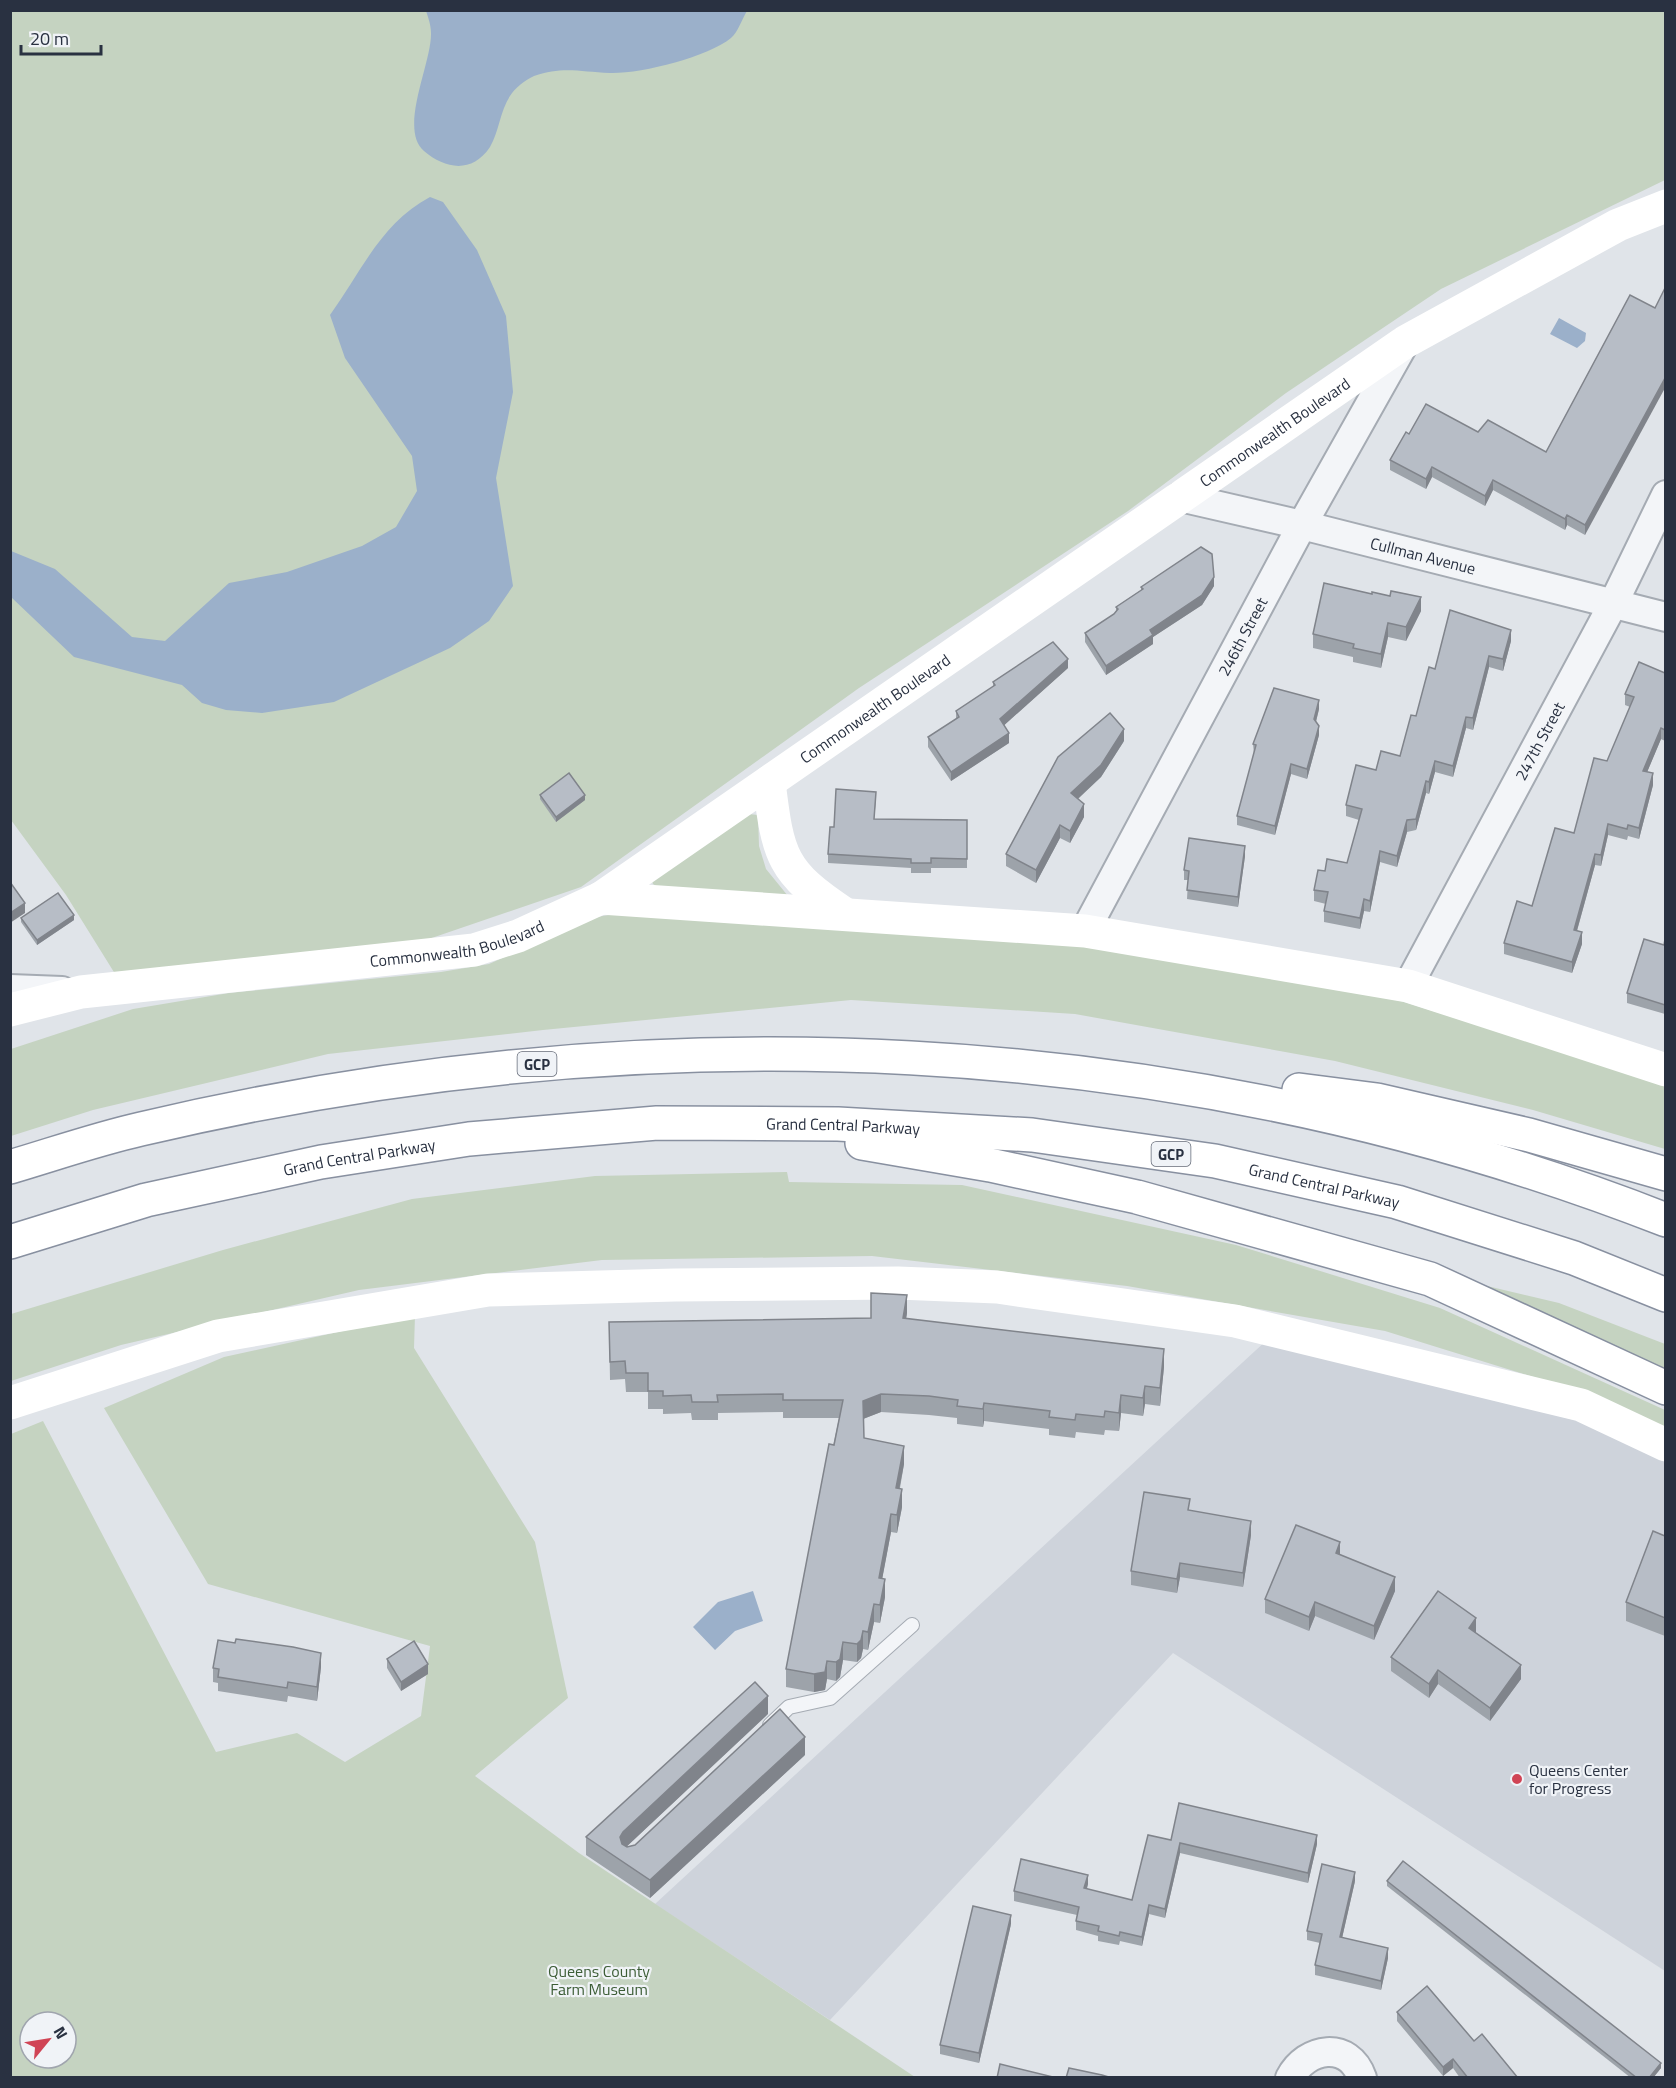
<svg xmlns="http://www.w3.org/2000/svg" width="1676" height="2088" viewBox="0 0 1676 2088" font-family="'Titillium Web',sans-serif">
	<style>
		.built { fill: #ced3db }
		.green { fill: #c5d3c1; fill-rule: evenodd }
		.water { fill: #9bb0ca }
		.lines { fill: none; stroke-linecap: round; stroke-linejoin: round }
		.lane-casing { stroke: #a5abb3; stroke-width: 16 }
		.street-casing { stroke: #a5abb3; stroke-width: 32 }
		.highway-casing { stroke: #8890a0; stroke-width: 36 }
		.lane { stroke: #f3f5f8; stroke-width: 14 }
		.street { stroke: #f3f5f8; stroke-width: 28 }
		.secondary { stroke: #fff; stroke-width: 33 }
		.highway { stroke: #fff; stroke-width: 33 }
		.wall { fill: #9da3aa }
		.shaded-wall { fill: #80848b }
		.building { fill: #b7bdc6; stroke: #80848b; stroke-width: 1.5 }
		.poi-dot { fill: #d04455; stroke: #f0f3f7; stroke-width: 2 }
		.labels { text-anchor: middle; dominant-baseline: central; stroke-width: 4.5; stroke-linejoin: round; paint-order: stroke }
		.shield { fill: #f0f3f7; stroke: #656b78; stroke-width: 1.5 }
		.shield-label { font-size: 15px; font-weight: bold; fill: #293141 }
		.street-label { font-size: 16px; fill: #293141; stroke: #f0f3f7 }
		.poi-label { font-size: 16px; fill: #293141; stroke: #f0f3f7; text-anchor: start }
		.park-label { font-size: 16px; fill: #3c5d36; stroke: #f0f3f7 }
	</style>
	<rect width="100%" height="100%" fill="#e0e4e9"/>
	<!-- built -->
	<polygon class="built" points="1268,1339 1608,1429 1665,1452 1665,1971 1173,1653 830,2020 655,1904"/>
	<!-- green -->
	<g class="green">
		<polygon points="10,11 1665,11 1665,180 1441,289 1286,393 1128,511 859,688 581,887 420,942 117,977 66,895 11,820"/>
		<polygon points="748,814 758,815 759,846 766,869 788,896 659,888 653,884 651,878"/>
		<polygon points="628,912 1091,943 1401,1001 1666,1084 1665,1149 1533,1110 1335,1061 1075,1014 851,1000 543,1030 328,1054 93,1110 11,1136 11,1049 133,1009 229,993 441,972 489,964 590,918"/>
		<polygon points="787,1172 789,1182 962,1185 1236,1245 1440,1308 1665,1410 1666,1427 1540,1379 1385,1331 1127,1286 872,1256 602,1260 359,1290 121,1345 11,1381 11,1314 223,1250 412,1199 595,1176"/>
		<polygon points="1445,1276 1559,1303 1665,1344 1665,1379"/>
		<path d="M415,1315L414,1348L535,1542L568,1698L475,1776L579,1853L915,2077L11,2078V1434L43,1421L216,1752L297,1733L345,1762L421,1716L430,1646L208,1584L104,1408L224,1357ZM30,2022H66V2058H30Z"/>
	</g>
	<!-- water -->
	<g class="water">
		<path d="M426,11V10L747,11C742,19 738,32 731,38C708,57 640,74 610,73C580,72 563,66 534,76C525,80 515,88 510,96C500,111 499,132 490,147C472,174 445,169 424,151C398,129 432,63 431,33C431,25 428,17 426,11Z"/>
		<path d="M430,197L443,202L477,250L506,316L513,392L496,478L513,586L489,621L450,648L334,702L262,713L226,710L202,703L182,685L74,657L11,597V551L55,569L132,637L165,641L229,583L287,572L362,546L396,527L417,491L412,456L345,358L330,315C361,272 381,223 430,197Z"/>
		<polygon points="1559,318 1586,333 1585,341 1577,348 1550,334"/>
		<polygon points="753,1591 763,1621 735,1631 715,1650 693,1627 718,1602"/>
	</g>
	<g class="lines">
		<!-- lane casing -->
		<g class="lane-casing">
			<polyline id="lane" points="770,1725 789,1707 830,1698 912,1625"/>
		</g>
		<!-- street casing -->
		<g class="street-casing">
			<g id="street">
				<path id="s1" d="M1180,497L1302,525L1666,617"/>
				<path id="s2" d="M1085,931L1302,525L1405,342"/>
				<path id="s3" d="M1408,986L1613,604L1666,495"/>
				<polyline points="10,989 62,991"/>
				<path d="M1290,2078C1306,2047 1349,2040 1362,2078"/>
			</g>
		</g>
		<!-- highway casing -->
		<g class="highway-casing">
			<g id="highway">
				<polyline points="1299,1090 1377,1100 1529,1135 1666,1174"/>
				<polyline points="862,1143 990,1165 1137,1197 1430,1279 1666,1388"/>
				<path d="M10,1167C54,1154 97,1139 141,1129C650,1009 1176,1029 1666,1220"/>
				<path id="s5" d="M10,1242L146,1200L321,1162L469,1139L657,1123L838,1124L1032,1135L1215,1161L1397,1202L1574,1258L1666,1295"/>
			</g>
		</g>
		<!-- lane -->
		<use href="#lane" class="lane"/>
		<!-- street -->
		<use href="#street" class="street"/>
		<!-- secondary -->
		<g class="secondary">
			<path d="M769,782C778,856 781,872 845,914"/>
			<polyline points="601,898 1085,931 1408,986 1666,1070"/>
			<path id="s4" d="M10,1010L81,992L474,950L518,936L601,898L1405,342L1618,225L1666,206"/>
			<polyline points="10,1403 218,1336 488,1290 675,1285 898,1283 997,1287 1235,1321 1581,1405 1666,1445"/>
		</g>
		<!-- highway -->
		<use href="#highway" class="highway"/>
	</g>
	<!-- wall -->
	<g class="wall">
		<polygon points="1630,295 1585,535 1567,525 1565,530 1493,490 1485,506 1432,477 1426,489 1390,470 1390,460 1409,434 1478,432 1546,452"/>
		<polygon points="1214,586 1202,605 1153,637 1153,644 1106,675 1085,642 1085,633 1114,614 1116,611 1116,607 1141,590 1141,587"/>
		<polygon points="1421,611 1406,641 1388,637 1381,668 1353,662 1353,657 1313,648 1313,634"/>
		<polygon points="1511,641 1503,671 1489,667 1473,730 1466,728 1453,777 1435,772 1429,794 1426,793 1416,830 1407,832 1397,867 1380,862 1370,912 1364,911 1360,929 1324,922 1324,911 1326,904 1314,901 1314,890 1325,871 1347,863 1359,820 1346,816 1346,805 1376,770 1400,756 1435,669"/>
		<polygon points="1068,668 1004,725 1009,743 951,781 928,747 928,737 956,719 956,711 993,687 993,682"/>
		<polygon points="1665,673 1665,741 1661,739 1647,772 1653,785 1639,839 1628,836 1627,840 1608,835 1601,866 1595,865 1577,931 1582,944 1572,973 1504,954 1504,943 1532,906 1574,833 1607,761 1630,707 1625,705 1625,694"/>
		<polygon points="1319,709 1316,722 1319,735 1307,779 1291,774 1275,835 1237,825 1237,816 1254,754 1253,744"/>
		<polygon points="1124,741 1101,777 1078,799 1084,817 1070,843 1060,838 1036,883 1006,866 1006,854"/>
		<polygon points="540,795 585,800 556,822 540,799"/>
		<polygon points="876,801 874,819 967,820 967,868 931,868 931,873 911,873 911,868 828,863 828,854 834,827"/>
		<polygon points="1245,856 1238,907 1187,899 1188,880 1184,880 1184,870"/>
		<polygon points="21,918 74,920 37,945 21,922"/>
		<polygon points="1665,939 1665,1014 1627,1003 1627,993 1664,945"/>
		<polygon points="907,1313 906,1319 1164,1367 1160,1406 1145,1404 1143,1416 1121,1413 1119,1431 1105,1430 1104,1435 1076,1432 1075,1438 1049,1435 1049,1429 984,1421 983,1427 957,1424 957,1418 929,1415 881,1412 863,1419 864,1438 904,1464 900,1488 902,1507 897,1533 891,1532 882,1579 885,1597 880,1623 874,1622 868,1650 863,1649 861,1658 857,1662 843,1660 840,1677 836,1681 827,1679 825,1690 814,1692 786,1687 786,1669 839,1418 783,1418 783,1412 718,1413 718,1420 692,1420 691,1413 663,1414 663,1409 648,1409 648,1392 626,1392 625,1379 610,1380 609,1322 871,1318"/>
		<polygon points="1190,1510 1251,1535 1243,1587 1180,1577 1177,1593 1131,1585 1131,1571"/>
		<polygon points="1665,1536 1665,1636 1626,1621 1626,1602"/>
		<polygon points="1340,1554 1395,1591 1374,1640 1315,1616 1309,1631 1265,1613 1265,1599"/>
		<polygon points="1476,1632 1476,1633 1521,1679 1490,1721 1438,1684 1429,1698 1391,1671 1391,1657"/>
		<polygon points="387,1659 428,1674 401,1691 387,1668"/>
		<polygon points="321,1667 317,1701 288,1696 287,1702 218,1691 218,1683 213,1682 213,1668"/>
		<polygon points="768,1714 626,1847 635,1845 805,1755 650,1898 586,1855 586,1837"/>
		<polygon points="1171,1840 1317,1844 1308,1883 1180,1853 1165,1918 1149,1914 1142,1946 1120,1941 1119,1945 1098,1941 1098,1936 1076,1930 1076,1921 1077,1915 1014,1901 1014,1891 1088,1884 1087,1889 1132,1900"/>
		<polygon points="1355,1881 1342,1938 1388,1958 1381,1990 1315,1975 1315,1965 1320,1943 1307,1940 1307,1931"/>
		<polygon points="1387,1881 1661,2068 1653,2078 1631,2078 1387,1886"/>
		<polygon points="1011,1924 979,2063 940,2054 940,2045"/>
		<polygon points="1397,2012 1474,2041 1518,2078 1460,2078 1453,2068 1443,2076 1397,2021"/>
	</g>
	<!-- shaded-wall -->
	<g class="shaded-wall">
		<polygon points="1665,378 1665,388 1585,535 1585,525"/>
		<polygon points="1432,467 1432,477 1426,489 1426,479"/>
		<polygon points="1493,480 1493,490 1485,506 1485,496"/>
		<polygon points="1567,515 1567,525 1565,530 1565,519"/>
		<polygon points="1214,577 1214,586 1202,605 1153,637 1153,644 1106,675 1106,666"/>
		<polygon points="1421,597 1421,611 1406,641 1406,627"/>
		<polygon points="1388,623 1388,637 1381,668 1381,654"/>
		<polygon points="1511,630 1511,641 1503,671 1503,659"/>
		<polygon points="1489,656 1489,667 1473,730 1473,718"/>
		<polygon points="1068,659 1068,668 1000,729 1000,719"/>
		<polygon points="1319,700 1319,709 1314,729 1314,719"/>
		<polygon points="1466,717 1466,728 1453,777 1453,766"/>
		<polygon points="1319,726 1319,735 1307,779 1307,769"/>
		<polygon points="1661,728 1661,739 1643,782 1643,771"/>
		<polygon points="1124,729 1124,741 1101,777 1071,805 1071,793"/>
		<polygon points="1009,733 1009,743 951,781 951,772"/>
		<polygon points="1435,761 1435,772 1429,794 1429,782"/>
		<polygon points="1291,764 1291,774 1275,835 1275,826"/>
		<polygon points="1653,773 1653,785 1639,839 1639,828"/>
		<polygon points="1426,781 1426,793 1416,830 1416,819"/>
		<polygon points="585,795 585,800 556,822 556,817"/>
		<polygon points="1084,804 1084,817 1070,843 1070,831"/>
		<polygon points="1407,820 1407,832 1397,867 1397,856"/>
		<polygon points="1608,824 1608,835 1601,866 1601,855"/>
		<polygon points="1060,825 1060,838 1036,883 1036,870"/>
		<polygon points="1245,846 1245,856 1238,907 1238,897"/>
		<polygon points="1380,851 1380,862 1370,912 1370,901"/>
		<polygon points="1595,854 1595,865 1574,941 1574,930"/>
		<polygon points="1364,899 1364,911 1360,929 1360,918"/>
		<polygon points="25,903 25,913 10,923 10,913"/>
		<polygon points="74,915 74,920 37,945 37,940"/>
		<polygon points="1582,932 1582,944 1572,973 1572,962"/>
		<polygon points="907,1295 907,1313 903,1337 903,1318"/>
		<polygon points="1164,1349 1164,1367 1160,1406 1160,1388"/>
		<polygon points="1145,1386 1145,1404 1143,1416 1143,1398"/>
		<polygon points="881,1394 881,1412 863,1419 863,1401"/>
		<polygon points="1121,1395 1121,1413 1119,1431 1119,1413"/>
		<polygon points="984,1403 984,1421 983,1427 983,1409"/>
		<polygon points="904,1446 904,1464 896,1506 896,1488"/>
		<polygon points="902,1489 902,1507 897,1533 897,1515"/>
		<polygon points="891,1514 891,1532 879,1596 879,1578"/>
		<polygon points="1251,1521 1251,1535 1243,1587 1243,1573"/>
		<polygon points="1340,1542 1340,1556 1336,1553"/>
		<polygon points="1180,1563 1180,1577 1177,1593 1177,1579"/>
		<polygon points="1395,1577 1395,1591 1374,1640 1374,1626"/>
		<polygon points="885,1579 885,1597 880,1623 880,1605"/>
		<polygon points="1315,1602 1315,1616 1309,1631 1309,1617"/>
		<polygon points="874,1604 874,1622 868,1650 868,1632"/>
		<polygon points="1476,1618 1476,1632 1469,1642 1469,1628"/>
		<polygon points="863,1631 863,1649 861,1658 857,1662 857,1644"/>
		<polygon points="843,1642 843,1660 840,1677 836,1681 836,1662"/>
		<polygon points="321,1653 321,1667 317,1701 317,1687"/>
		<polygon points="827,1661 827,1679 825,1690 814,1692 814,1674"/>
		<polygon points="428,1664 428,1674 401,1691 401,1682"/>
		<polygon points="1521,1665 1521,1679 1490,1721 1490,1708"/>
		<polygon points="1438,1670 1438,1684 1429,1698 1429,1684"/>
		<polygon points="768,1696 768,1714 623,1850 620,1837 623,1832"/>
		<polygon points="805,1737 805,1755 650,1898 650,1880"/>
		<polygon points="1317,1835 1317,1844 1308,1883 1308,1873"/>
		<polygon points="1180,1843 1180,1853 1165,1918 1165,1909"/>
		<polygon points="1355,1872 1355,1881 1340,1947 1340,1937"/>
		<polygon points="1088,1875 1088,1884 1084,1897 1084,1888"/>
		<polygon points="1149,1905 1149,1914 1142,1946 1142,1937"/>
		<polygon points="1011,1915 1011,1924 979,2063 979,2053"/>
		<polygon points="1388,1948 1388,1958 1381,1990 1381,1981"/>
		<polygon points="1453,2059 1453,2068 1443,2076 1443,2067"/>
		<polygon points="1661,2063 1661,2068 1653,2078 1649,2078"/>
	</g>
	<!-- building -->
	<g class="building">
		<polygon points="1665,288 1665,378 1585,525 1567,515 1565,519 1493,480 1485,496 1432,467 1426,479 1390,460 1406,432 1409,434 1426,404 1478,432 1488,420 1546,452 1630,295 1655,308"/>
		<polygon points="1201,547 1212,554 1214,577 1202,595 1150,630 1153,635 1106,666 1085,633 1114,614 1118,609 1116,607 1143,589 1141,587"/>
		<polygon points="1324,583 1372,594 1372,592 1390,596 1391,591 1421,597 1406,627 1388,623 1381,654 1353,648 1354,644 1313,634"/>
		<polygon points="1450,610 1511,630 1503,659 1489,656 1473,718 1466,717 1453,766 1435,761 1429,782 1426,781 1416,819 1407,820 1397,856 1380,851 1370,901 1364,899 1360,918 1324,911 1328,892 1314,890 1318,870 1325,871 1327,859 1347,863 1362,809 1346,805 1356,765 1376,770 1381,751 1400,756 1411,715 1416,716 1429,667 1435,669"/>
		<polygon points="1053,642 1068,659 1000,719 1009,733 951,772 928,737 959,717 956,711 995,685 993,682"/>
		<polygon points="1639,662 1665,673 1665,730 1661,728 1643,771 1653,773 1639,828 1628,825 1627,829 1608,824 1601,855 1595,854 1574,930 1582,932 1572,962 1504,943 1517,901 1532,906 1555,828 1574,833 1594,758 1607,761 1634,697 1625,694"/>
		<polygon points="1274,688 1319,700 1314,719 1319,726 1307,769 1291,764 1275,826 1237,816 1256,745 1253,744"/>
		<polygon points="1110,713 1124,729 1101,765 1071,793 1084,804 1070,831 1060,825 1036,870 1006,854 1058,757"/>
		<polygon points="569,773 585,795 556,817 540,795"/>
		<polygon points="836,789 876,792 874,819 967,820 967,859 931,858 931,863 911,863 911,859 828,854 830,827 834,827"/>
		<polygon points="1189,838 1245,846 1238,897 1187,890 1189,871 1184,870"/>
		<polygon points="10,882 25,903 10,913"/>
		<polygon points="58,893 74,915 37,940 21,918"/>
		<polygon points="1644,939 1664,945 1665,939 1665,1005 1627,993"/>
		<polygon points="871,1293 907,1295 903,1318 1164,1349 1160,1388 1145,1386 1143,1398 1121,1395 1119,1413 1105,1411 1104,1417 1076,1414 1075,1420 1049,1417 1050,1411 984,1403 983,1409 957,1406 958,1400 929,1396 881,1394 863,1401 864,1438 904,1446 896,1488 902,1489 897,1515 891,1514 879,1578 885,1579 880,1605 874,1604 868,1632 863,1631 861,1640 857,1644 843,1642 840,1659 836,1662 827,1661 825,1672 814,1674 786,1669 829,1444 834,1445 843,1400 783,1400 783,1394 717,1395 718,1402 692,1402 691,1395 663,1396 663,1391 648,1391 648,1373 626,1373 625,1361 610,1362 609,1322 871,1318"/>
		<polygon points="1144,1492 1190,1499 1188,1510 1251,1521 1243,1573 1180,1563 1177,1579 1131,1571"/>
		<polygon points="1296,1525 1340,1542 1336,1553 1395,1577 1374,1626 1315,1602 1309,1617 1265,1599"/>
		<polygon points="1653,1531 1665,1536 1665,1618 1626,1602"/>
		<polygon points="1438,1591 1476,1618 1469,1628 1521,1665 1490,1708 1438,1670 1429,1684 1391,1657"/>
		<polygon points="236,1639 293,1647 321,1653 317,1687 288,1682 287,1688 218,1677 219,1669 213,1668 218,1640 235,1643"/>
		<polygon points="414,1641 428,1664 401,1682 387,1659"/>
		<polygon points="755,1682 768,1696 623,1832 620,1837 622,1844 627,1847 635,1845 780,1709 805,1737 650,1880 586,1837"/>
		<polygon points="1179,1803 1317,1835 1308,1873 1180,1843 1165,1909 1149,1905 1142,1937 1120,1932 1119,1936 1098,1931 1099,1926 1076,1921 1079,1907 1014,1891 1021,1859 1088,1875 1084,1888 1132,1900 1148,1835 1171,1840"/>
		<polygon points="1403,1861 1661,2063 1649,2078 1637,2078 1387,1881"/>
		<polygon points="1322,1864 1355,1872 1340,1937 1388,1948 1381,1981 1315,1965 1322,1934 1307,1931"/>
		<polygon points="973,1906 1011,1915 979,2053 940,2045"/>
		<polygon points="1427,1986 1474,2041 1482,2034 1518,2078 1468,2078 1453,2059 1443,2067 1397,2012"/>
		<polygon points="1000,2064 1057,2078 997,2078"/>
		<polygon points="1069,2068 1102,2075 1112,2078 1066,2078"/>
	</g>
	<!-- markers -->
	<circle class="poi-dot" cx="1517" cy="1779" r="6"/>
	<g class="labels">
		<!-- shield labels -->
		<g class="shield">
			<rect x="517.5" y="1052" width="39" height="24" rx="4.5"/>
			<rect x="1151.5" y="1142" width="39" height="24" rx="4.5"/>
		</g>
		<g class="shield-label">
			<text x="537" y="1064">GCP</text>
			<text x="1171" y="1154">GCP</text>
		</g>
		<!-- street labels -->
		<g class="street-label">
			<text stroke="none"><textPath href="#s4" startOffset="1425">Commonwealth Boulevard</textPath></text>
			<text stroke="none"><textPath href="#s1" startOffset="250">Cullman Avenue</textPath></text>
			<text stroke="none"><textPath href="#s2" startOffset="334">246th Street</textPath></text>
			<text stroke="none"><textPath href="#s4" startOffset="939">Commonwealth Boulevard</textPath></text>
			<text stroke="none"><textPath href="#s3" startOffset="278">247th Street</textPath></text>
			<text stroke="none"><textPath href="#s4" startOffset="453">Commonwealth Boulevard</textPath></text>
			<text stroke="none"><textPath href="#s5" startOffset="846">Grand Central Parkway</textPath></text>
			<text stroke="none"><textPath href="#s5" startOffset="360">Grand Central Parkway</textPath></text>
			<text stroke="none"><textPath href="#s5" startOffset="1332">Grand Central Parkway</textPath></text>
		</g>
		<!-- poi labels -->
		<g class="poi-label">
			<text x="1529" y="1770">Queens Center<tspan x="1529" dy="18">for Progress</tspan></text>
		</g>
		<!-- park labels -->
		<g class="park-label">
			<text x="599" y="1971">Queens County<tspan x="599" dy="18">Farm Museum</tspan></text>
		</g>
	</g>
	<!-- border -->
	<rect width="1676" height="2088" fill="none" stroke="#293141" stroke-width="24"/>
	<!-- north arrow -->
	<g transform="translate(48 2040) rotate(60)"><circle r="28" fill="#f0f3f7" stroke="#a0a5ae" stroke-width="1.5"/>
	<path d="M0-4.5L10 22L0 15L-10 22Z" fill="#d04455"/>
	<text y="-9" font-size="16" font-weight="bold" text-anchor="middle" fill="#293141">N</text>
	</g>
	<!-- scale -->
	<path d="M21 45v9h80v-9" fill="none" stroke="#293141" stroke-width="3"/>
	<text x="30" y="45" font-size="18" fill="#293141" stroke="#f0f3f7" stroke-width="4.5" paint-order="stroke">20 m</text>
</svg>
